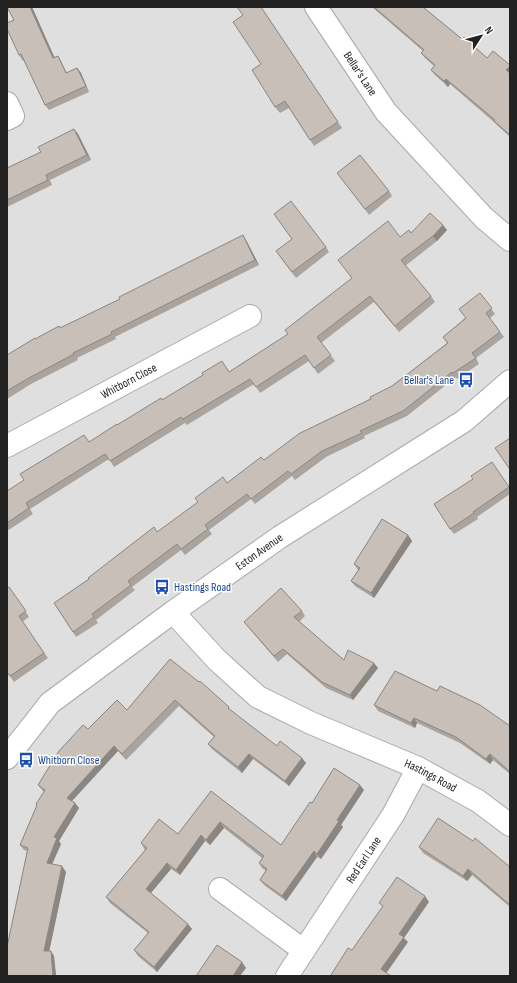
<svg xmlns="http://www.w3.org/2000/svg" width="517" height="983" viewBox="0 0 517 983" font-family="'Sofia Sans Condensed',sans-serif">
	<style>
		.residential { fill: #e0dfdf }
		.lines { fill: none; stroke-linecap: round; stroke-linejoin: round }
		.minor-casing { stroke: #a9a9a9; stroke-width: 24 }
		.minor { stroke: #fff; stroke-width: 22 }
		.wall { fill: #aba49e }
		.shaded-wall { fill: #8b8681 }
		.building { fill: #c7bfb8; stroke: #8b8681 }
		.labels { text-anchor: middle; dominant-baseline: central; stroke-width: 3; stroke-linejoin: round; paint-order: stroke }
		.street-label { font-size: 12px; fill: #222; stroke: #fff }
		.transit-label { font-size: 12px; fill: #164399; stroke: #fff; text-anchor: start }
	</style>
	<rect width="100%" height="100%" fill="#f2efe9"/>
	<!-- residential -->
	<rect class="residential" x="7" y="7" width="503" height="969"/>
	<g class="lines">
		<!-- minor casing -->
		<g class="minor-casing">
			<g id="minor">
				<path id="s1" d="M316,7L386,112L484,218L510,240"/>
				<polyline points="7,103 13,116 7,119"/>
				<path id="s2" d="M7,446L250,316"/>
				<path id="s3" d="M173,612L217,660L258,697L311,723L418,768L478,801L510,825"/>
				<path id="s4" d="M7,758L50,703L173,612L280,537L464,421L510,381"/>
				<polyline points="220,889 303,950"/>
				<path id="s5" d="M287,976L393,815L418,768"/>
			</g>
		</g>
		<!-- minor -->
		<use href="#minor" class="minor"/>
	</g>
	<!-- wall -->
	<g class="wall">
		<polygon points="7,7 32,7 54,57 58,56 61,61 67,73 77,68 81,73 89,92 49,110 45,105 24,60 23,61 19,55 14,20"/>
		<polygon points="261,7 342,128 314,146 289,108 280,113 275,107 261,64 243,15"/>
		<polygon points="372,7 423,7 462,39 487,58 510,65 510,137 498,126 495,123 450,84 448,87 435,75 431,70 434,66 425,58 421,53 423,51"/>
		<polygon points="74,129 78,134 91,160 50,180 52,185 7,207 7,168 41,152"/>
		<polygon points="341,178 389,191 392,196 369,215"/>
		<polygon points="447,230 437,241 405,266 431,296 435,302 399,332 374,302 321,343 335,361 318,374 309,361 260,393 254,384 187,425 185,423 114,467 109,459 30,509 33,514 7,531 7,491 117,425 162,400 226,367 229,372 288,334 352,278 338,260 411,233"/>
		<polygon points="292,239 326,247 329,252 296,278 280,257"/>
		<polygon points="246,240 259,265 115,337 116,339 77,358 78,360 31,384 7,399 7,355 35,339 60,328"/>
		<polygon points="480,293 495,314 490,318 504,337 476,358 479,364 457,379 456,377 407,416 364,436 365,438 326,457 295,480 292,476 255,504 251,499 209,530 212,534 185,555 181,550 132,587 135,590 96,620 98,623 76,637 54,603 89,579 157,532 227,483 264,460 392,386 447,343 443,337 465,318"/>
		<polygon points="492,462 510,489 510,494 477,517 478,519 454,534 450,529 473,479"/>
		<polygon points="408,535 412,541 374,598 355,586 351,581 358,570 354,564"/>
		<polygon points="9,587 29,617 22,622 48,658 14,682 7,672 8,656"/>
		<polygon points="302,611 305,616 299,622 344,660 378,668 353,700 326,688 287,654 278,662 248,627 244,622"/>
		<polygon points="170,659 232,711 277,746 306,763 289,786 253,759 242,773 212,749 208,744 214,737 179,706 126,760 118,751 72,801 75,803 79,808 59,841 61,844 52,864 66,872 49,951 54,956 56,976 7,976 27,851 24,850 20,845 37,806 36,804 44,792 42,790 38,785 88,729 127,710"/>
		<polygon points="374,705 510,726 510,774 493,760 490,764 460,743 417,723 415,728 378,711"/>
		<polygon points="364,790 341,825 343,827 321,859 317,857 286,901 264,885 260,880 266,871 262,868 259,863 262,858 224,828 210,845 205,841 180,875 171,869 151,893 192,929 157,972 138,956 134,950 148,933 110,903 106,897 145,850 141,843 178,834 211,791 281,845 312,803"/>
		<polygon points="419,847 510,867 510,907 472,875 467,881 423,853"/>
	</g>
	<!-- shaded-wall -->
	<g class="shaded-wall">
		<polygon points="30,7 32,7 57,63 53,58"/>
		<polygon points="510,66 510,76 506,70"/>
		<polygon points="77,68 81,73 89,92"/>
		<polygon points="446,79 450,84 448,87 444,81"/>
		<polygon points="74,129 78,134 91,160 87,155"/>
		<polygon points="443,225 447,230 437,241 433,236"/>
		<polygon points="243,235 246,240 259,265 255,260"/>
		<polygon points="408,535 412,541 374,598 371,593"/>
		<polygon points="374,663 378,668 353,700 350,695"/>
		<polygon points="414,718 417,723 415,728 411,723"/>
		<polygon points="114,746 118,751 70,803 67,798"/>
		<polygon points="249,754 253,759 242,773 238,767"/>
		<polygon points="490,754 493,760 490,764 486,759"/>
		<polygon points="302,758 306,763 289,786 285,781"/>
		<polygon points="360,785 364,790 341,825 343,827 321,859 317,854 337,820"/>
		<polygon points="75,803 79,808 59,841 61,844 50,869 47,863 54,837"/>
		<polygon points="220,822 224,828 210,845 206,840"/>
		<polygon points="201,835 205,841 180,875 176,870"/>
		<polygon points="314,851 317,857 286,901 282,896"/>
		<polygon points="167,863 171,869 149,895 146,889"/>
		<polygon points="62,866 66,872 48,957 44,951"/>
		<polygon points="468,869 472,875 467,881 463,876"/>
		<polygon points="425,896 429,902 404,938 408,942 385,975 381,969 399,934"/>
		<polygon points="188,924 192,929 157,972 154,967"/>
		<polygon points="51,951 54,956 56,976 53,976"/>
		<polygon points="242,962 246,968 240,976 233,976"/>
	</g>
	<!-- building -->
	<g class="building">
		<polygon points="7,7 30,7 53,58 58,56 66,73 77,68 86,86 45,105 21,54 19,55 7,29 7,23 14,20"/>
		<polygon points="237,7 261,7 338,122 310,140 285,101 275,107 252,70 261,64 233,22 243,15"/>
		<polygon points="374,7 423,7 462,39 464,37 487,58 493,51 510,65 510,66 506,70 510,73 510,135 494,121 495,120 446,79 444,81 431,70 435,65 421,53 424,50"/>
		<polygon points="74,129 87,155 46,175 48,180 7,200 7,168 41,152 38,147"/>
		<polygon points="360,155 389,191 365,209 337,173"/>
		<polygon points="291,201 326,247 292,272 276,251 292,239 274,214"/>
		<polygon points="430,213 443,225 433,236 401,260 431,296 395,326 370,296 317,337 331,355 314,368 305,355 256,387 250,379 183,419 181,417 110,461 105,454 26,503 29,508 7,523 7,491 24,480 20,474 84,435 89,442 117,424 117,425 161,398 162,400 203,375 202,373 222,361 229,372 288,334 285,330 352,278 338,260 388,221 400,237 409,230 411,233"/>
		<polygon points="243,235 255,260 111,332 112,334 73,353 74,354 27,379 7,391 7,355 35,338 35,339 59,326 60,328 120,299 119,297"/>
		<polygon points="480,293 492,308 486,313 500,332 472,353 476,358 453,373 452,372 403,411 360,431 362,433 322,451 291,474 288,471 251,499 247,494 205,525 208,529 181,549 177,544 128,581 131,585 92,614 94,617 73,632 54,603 89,579 88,578 154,527 157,532 198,502 195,498 223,477 227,483 261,457 264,460 300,433 371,399 370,397 392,386 448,343 443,337 466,318 459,309"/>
		<polygon points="510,438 510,467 509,468 495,448"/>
		<polygon points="492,462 509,487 473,512 474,513 450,529 434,504 473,479 471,476"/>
		<polygon points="382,519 408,535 371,593 351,581 360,568 354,564"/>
		<polygon points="9,587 26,611 19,616 44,653 10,676 7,672 7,657 8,656 7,654 7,588"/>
		<polygon points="281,588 302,611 294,617 344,660 348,650 374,663 350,695 322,682 283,649 274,656 244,622"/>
		<polygon points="170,659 199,682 200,681 229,707 228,708 277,746 280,741 302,758 285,781 249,754 238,767 208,744 215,736 175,700 122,754 114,746 67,798 75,803 54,837 57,838 47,863 62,866 44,951 51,951 53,976 7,976 7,947 28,848 20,845 37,805 36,804 45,790 38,785 59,751 83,725 88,729 117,700 127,710"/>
		<polygon points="395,671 437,691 440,686 480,705 510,726 510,772 490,754 486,759 456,737 414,718 411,723 374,705"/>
		<polygon points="334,768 360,785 337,820 339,821 317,854 314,851 282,896 260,880 267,869 259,863 264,856 220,822 206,840 201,835 176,870 167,863 146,889 188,924 154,967 134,950 149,932 106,897 147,848 141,843 159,819 178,834 211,791 281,845 310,802 312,803"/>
		<polygon points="438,818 473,841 475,838 510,867 510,905 468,869 463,876 419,847"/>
		<polygon points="397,877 425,896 399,934 404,937 381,969 391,976 333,976 331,975 348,948 352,950 383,906 379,903"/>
		<polygon points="217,945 242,962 233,976 196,976"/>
	</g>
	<!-- icons -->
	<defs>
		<g id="bus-bare" transform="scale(1.2)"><path d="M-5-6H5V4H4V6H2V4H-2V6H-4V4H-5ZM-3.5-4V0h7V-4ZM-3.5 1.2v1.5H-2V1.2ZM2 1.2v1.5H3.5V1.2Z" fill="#1a4fb4" stroke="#fff" stroke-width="2.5" paint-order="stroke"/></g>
	</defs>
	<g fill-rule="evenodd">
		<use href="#bus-bare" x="466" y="380"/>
		<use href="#bus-bare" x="162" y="587"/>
		<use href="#bus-bare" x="26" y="760"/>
	</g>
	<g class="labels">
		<!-- street labels -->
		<g class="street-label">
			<text stroke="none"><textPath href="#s1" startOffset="80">Bellar's Lane</textPath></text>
			<text stroke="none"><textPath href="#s2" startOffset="138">Whitborn Close</textPath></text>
			<text stroke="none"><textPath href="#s4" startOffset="328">Eston Avenue</textPath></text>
			<text stroke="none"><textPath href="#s3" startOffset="310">Hastings Road</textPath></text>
			<text stroke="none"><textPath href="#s5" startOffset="139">Red Earl Lane</textPath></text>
		</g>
		<!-- transit labels -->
		<g class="transit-label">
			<text x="454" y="380" text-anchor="end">Bellar's Lane</text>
			<text x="174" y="587">Hastings Road</text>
			<text x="38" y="760">Whitborn Close</text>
		</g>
	</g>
	<!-- border -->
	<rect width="517" height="983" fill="none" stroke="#222222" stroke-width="16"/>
	<!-- north arrow -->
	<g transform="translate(481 36) rotate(54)" stroke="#ffffff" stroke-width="3" paint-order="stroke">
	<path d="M0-3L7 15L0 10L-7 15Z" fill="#222222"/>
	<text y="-6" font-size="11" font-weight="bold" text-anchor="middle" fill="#222222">N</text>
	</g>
</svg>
